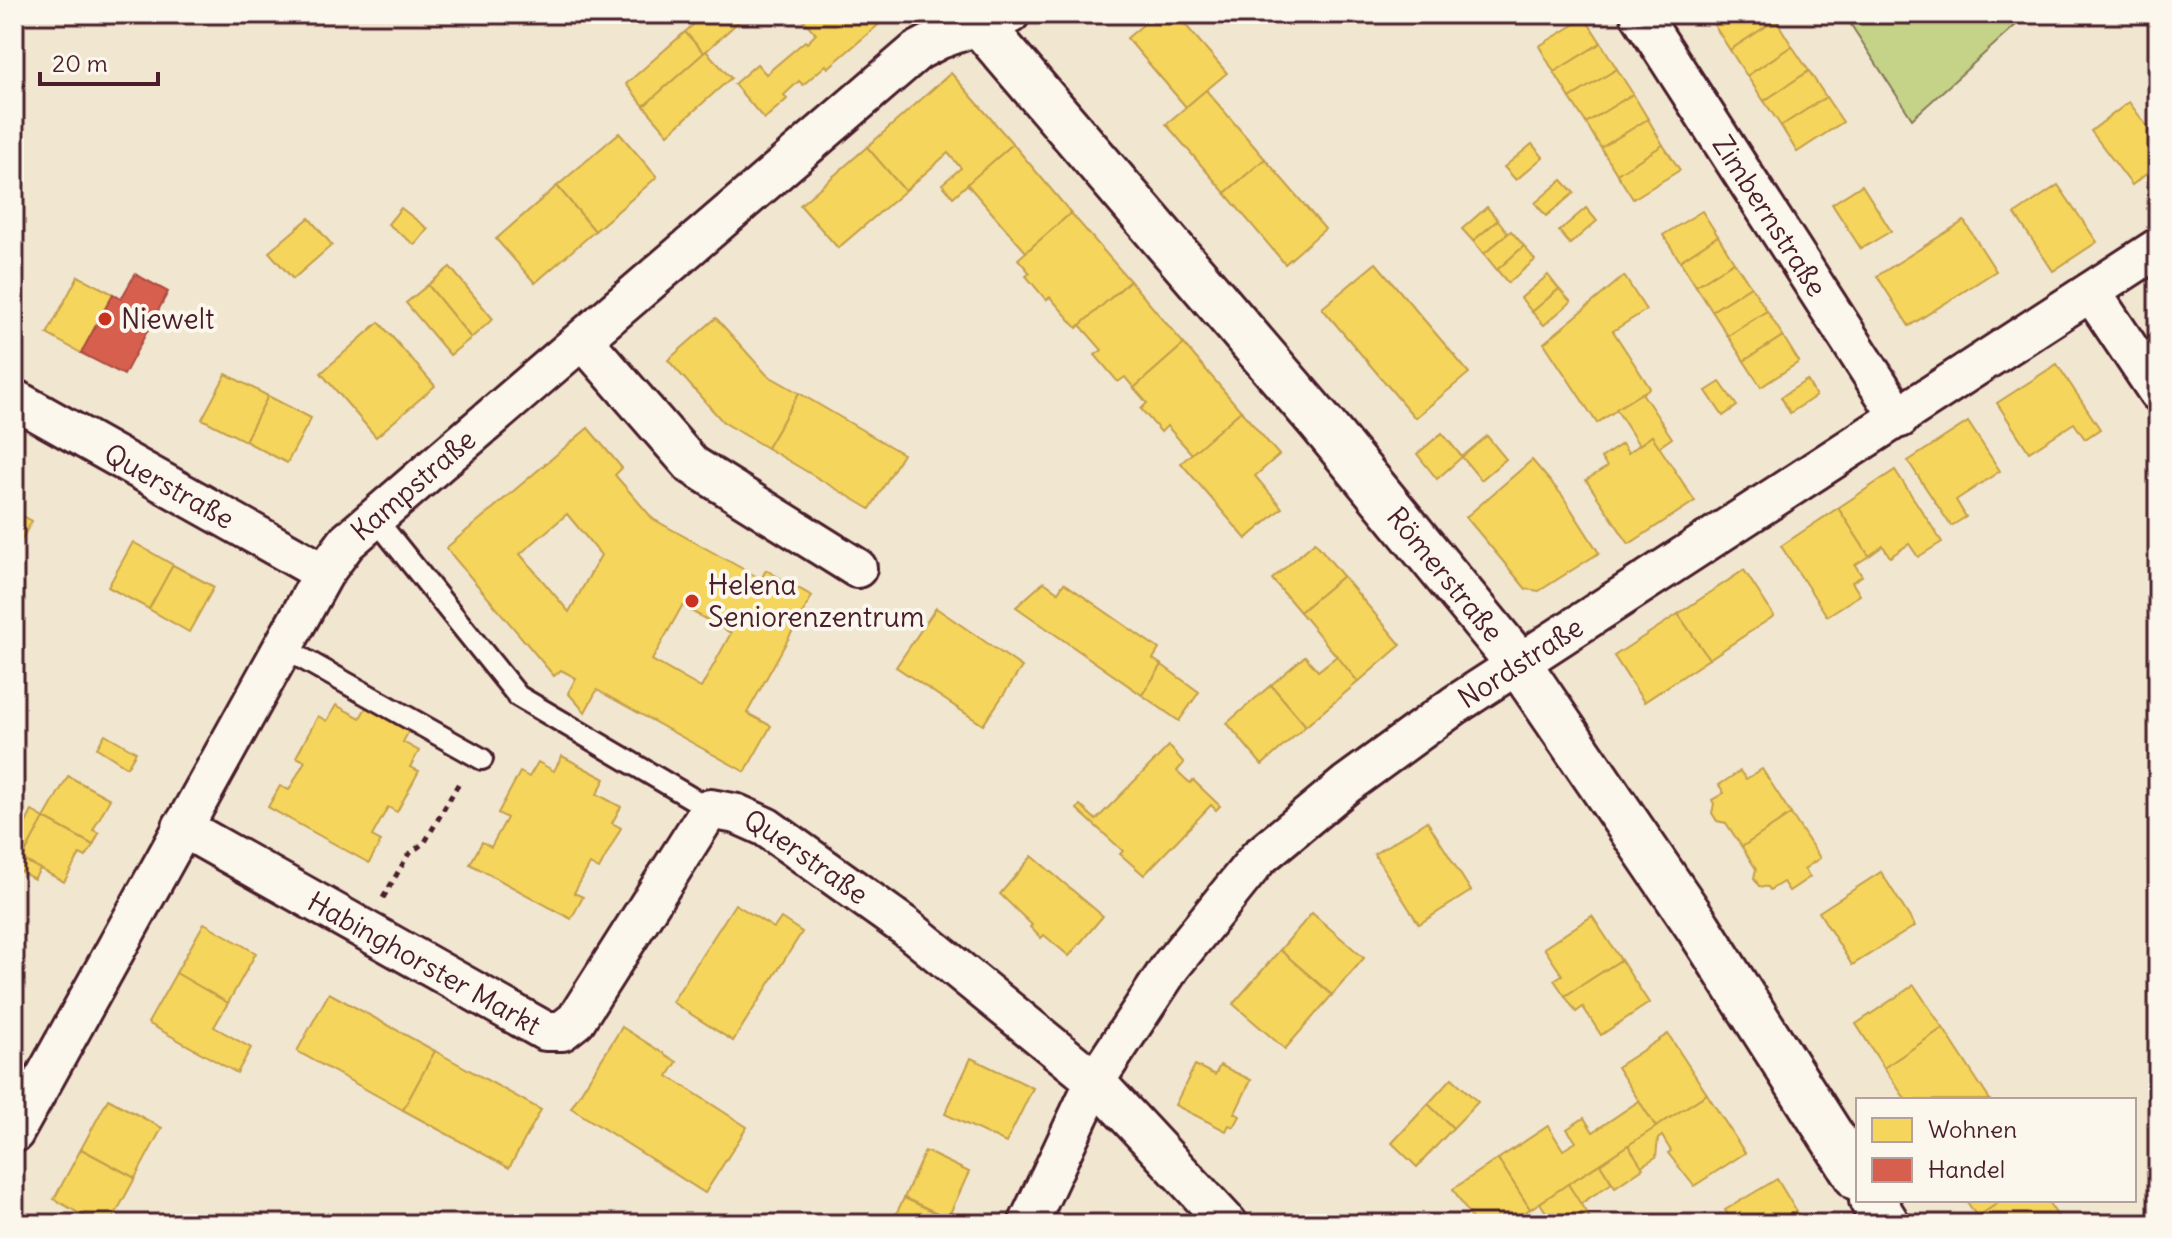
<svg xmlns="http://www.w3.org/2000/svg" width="2172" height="1238" viewBox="0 0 2172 1238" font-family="Delius,sans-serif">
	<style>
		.green { fill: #c4d387; stroke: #877959; stroke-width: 2 }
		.homes { fill: #f6d55c; stroke: #c29e4d; stroke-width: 2; fill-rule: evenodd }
		.shops { fill: #d6604d; stroke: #ac4c43; stroke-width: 2 }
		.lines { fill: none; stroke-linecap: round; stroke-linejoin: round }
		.service-casing { stroke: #4a1f2b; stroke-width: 26 }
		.minor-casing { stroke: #4a1f2b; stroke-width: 44 }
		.secondary-casing { stroke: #4a1f2b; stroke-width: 50 }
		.path { stroke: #4a1f2b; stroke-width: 5; stroke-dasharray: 6 6; stroke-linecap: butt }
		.service { stroke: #fbf7ec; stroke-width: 20 }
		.minor { stroke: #fbf7ec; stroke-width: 38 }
		.secondary { stroke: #fbf7ec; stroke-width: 44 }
		.poi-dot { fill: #c8321e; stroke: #fbf7ec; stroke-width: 3 }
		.labels { text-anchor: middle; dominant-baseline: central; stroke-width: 8; stroke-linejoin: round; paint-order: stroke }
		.street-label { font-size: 28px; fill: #4a1f2b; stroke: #fbf7ec }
		.poi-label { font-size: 28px; fill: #4a1f2b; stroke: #fbf7ec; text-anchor: start }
	</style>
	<rect width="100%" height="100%" fill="#f1e6d0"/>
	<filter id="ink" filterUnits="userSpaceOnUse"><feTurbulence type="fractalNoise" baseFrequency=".0125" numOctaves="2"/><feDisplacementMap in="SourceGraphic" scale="16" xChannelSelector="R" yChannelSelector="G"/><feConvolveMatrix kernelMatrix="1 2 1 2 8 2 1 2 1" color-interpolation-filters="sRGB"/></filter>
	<g filter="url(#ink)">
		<!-- green -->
		<polygon class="green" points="1844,14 2028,14 1912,119"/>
		<!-- homes -->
		<g class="homes">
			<polygon points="705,14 747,14 704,53 685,32"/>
			<polygon points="798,14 891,14 828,68 826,65 803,85 799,81 784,95 787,99 764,119 734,84 757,64 766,74 805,41 807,43 816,34"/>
			<polygon points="1156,14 1176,14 1227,73 1186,107 1127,38"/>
			<polygon points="1730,14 1771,14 1776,20 1730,50 1714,25"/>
			<polygon points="1585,18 1601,43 1554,72 1539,46"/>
			<polygon points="1776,20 1792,46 1747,76 1730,50"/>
			<polygon points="685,32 704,53 644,106 626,84"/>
			<polygon points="1601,43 1617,69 1570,98 1554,72"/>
			<polygon points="1792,46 1809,71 1764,101 1747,76"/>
			<polygon points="706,51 731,78 668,134 644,106"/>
			<polygon points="1617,69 1633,94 1586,123 1570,98"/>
			<polygon points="1809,71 1826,97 1781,126 1764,101"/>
			<polygon points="951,73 1013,144 953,197 942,184 961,168 948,153 905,191 867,147"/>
			<polygon points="1206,90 1265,159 1225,193 1166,124"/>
			<polygon points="1633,94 1648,119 1601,148 1586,123"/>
			<polygon points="1826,97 1843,122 1797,152 1781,126"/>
			<polygon points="2129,102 2158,141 2158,165 2132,185 2091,131"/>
			<polygon points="1648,119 1663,145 1617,174 1601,148"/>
			<polygon points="619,133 657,177 595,231 557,186"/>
			<polygon points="1013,144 1071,213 1026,252 967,184"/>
			<polygon points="1532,144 1543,157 1516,180 1504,167"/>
			<polygon points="1663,145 1680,170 1633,199 1617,174"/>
			<polygon points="867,147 905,191 838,248 800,205"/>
			<polygon points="1265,159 1325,229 1285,264 1225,193"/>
			<polygon points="1562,180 1574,193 1546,216 1535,203"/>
			<polygon points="1862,185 1891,231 1861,249 1832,204"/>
			<polygon points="2058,185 2097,242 2053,271 2015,214"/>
			<polygon points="557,186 595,231 535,283 496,239"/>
			<polygon points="1487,207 1498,220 1473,241 1462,229"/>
			<polygon points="401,208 428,229 415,245 388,224"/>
			<polygon points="1586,208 1597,221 1570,244 1559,231"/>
			<polygon points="1702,211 1718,236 1680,261 1663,235"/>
			<polygon points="1071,213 1130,281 1077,328 1050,297 1046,300 1026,276 1030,273 1018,259"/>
			<polygon points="309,218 332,245 293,279 269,252"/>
			<polygon points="1498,220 1508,233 1484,254 1473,241"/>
			<polygon points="1964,221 1996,271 1909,326 1877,276"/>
			<polygon points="1511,231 1524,246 1497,270 1484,254"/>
			<polygon points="1718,236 1734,262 1696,286 1680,261"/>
			<polygon points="1524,246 1535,260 1508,283 1497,270"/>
			<polygon points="1734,262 1751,286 1712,311 1696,286"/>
			<polygon points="1376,263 1469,373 1415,418 1322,308"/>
			<polygon points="450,267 493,319 471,338 428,285"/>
			<polygon points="1548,275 1559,289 1532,312 1521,298"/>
			<polygon points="78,276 113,294 81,353 47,334"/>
			<polygon points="1624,276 1646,310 1613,331 1650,388 1597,423 1544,343"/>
			<polygon points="1130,281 1184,344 1134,388 1125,377 1118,382 1095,355 1102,350 1080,325"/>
			<polygon points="428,285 471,338 450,355 406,303"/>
			<polygon points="1751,286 1767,311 1728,336 1712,311"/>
			<polygon points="1559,289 1571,302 1544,325 1532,312"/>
			<polygon points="1767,311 1783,336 1744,361 1728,336"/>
			<polygon points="716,318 767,375 799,393 767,448 723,422 668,360"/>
			<polygon points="379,322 435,386 376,437 321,373"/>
			<polygon points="1783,336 1799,362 1761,387 1744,361"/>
			<polygon points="1184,344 1241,411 1192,454 1167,426 1161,432 1141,409 1147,403 1134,388"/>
			<polygon points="2057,364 2100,429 2085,439 2074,423 2029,452 1997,403"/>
			<polygon points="226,374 268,396 245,441 202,419"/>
			<polygon points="1807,380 1816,396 1790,413 1781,397"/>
			<polygon points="1720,382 1737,406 1723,416 1706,391"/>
			<polygon points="799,393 903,454 870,509 767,448"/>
			<polygon points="1642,393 1672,438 1659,447 1652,436 1639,445 1616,409"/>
			<polygon points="268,396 311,418 287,463 245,441"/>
			<polygon points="1241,411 1279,455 1255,476 1282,508 1246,539 1181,463"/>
			<polygon points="1968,422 2000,471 1956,500 1966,517 1951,526 1908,461"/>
			<path d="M588,428L622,468L615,475L653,519L761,579L766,570L812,596L747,713L771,726L745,772L597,690L585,712L568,693L576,678L561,670L554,676L446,548ZM567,514L601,555L569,612L520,554ZM682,606L731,633L701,688L652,660Z"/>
			<polygon points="1442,433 1462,457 1437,479 1417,454"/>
			<polygon points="1487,436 1506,459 1481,480 1462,457"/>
			<polygon points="1652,436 1695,501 1629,544 1586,480 1607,467 1601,458 1622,444 1628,453"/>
			<polygon points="1532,460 1562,495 1599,553 1539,591 1526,589 1466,517"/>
			<polygon points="1895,470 1942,542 1918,557 1909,544 1890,557 1883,546 1869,556 1838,508"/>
			<polygon points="1838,508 1869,556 1855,565 1862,576 1852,582 1860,595 1827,616 1781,546"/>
			<polygon points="14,511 32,521 14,553"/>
			<polygon points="133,542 173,565 149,609 108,587"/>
			<polygon points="1315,542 1343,576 1300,612 1272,579"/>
			<polygon points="173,565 214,587 189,632 149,609"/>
			<polygon points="1744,570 1774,616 1709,659 1678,614"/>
			<polygon points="1343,576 1401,645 1358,682 1300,612"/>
			<polygon points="1044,582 1058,592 1064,583 1159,649 1153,659 1162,665 1142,695 1016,607"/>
			<polygon points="936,608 1022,667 983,725 896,667"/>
			<polygon points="1678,614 1709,659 1644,702 1614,656"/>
			<polygon points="1305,656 1318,671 1337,656 1358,682 1306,726 1271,685"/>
			<polygon points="1162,665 1199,692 1179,721 1142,695"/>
			<polygon points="1271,685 1306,726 1262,765 1227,723"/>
			<polygon points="368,704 411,727 403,742 419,751 410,767 419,771 397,812 388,807 372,836 381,841 369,863 268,807 280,786 289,790 305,761 296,757 318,716 327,721 336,705 360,718"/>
			<polygon points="105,734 136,752 127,767 97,748"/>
			<polygon points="1169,746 1184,763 1177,771 1190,783 1193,780 1220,806 1216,810 1211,805 1144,875 1120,854 1123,851 1077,809 1080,805 1096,820"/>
			<polygon points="562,756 605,779 597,794 621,807 612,823 621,828 599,869 590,864 574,893 583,897 571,919 470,864 482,842 491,847 507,818 498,813 520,772 529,777 538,762 554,771"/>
			<polygon points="1762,769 1791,814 1742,847 1726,823 1717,821 1712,813 1714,804 1712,800 1724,793 1719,785 1740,771 1746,779"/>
			<polygon points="68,776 110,799 93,830 99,833 93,845 44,818"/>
			<polygon points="32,811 44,818 22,859 40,869 34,879 14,868 14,819 25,825"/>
			<polygon points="1791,814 1820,858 1804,869 1810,877 1789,891 1783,882 1770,890 1768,887 1759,886 1754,878 1756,869 1742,847"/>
			<polygon points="44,818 93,845 86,857 80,854 64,882 22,859"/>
			<polygon points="1427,821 1471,891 1419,924 1374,854"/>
			<polygon points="1032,856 1103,916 1069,956 1044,935 1041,938 1030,927 1032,925 1000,894"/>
			<polygon points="1881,872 1915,926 1852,965 1819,912"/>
			<polygon points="735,904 774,928 781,918 802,932 733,1041 672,1002"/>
			<polygon points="1312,913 1364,958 1332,995 1280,950"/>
			<polygon points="1592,916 1621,960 1565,996 1554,980 1562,975 1544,948"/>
			<polygon points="204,923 256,953 228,1003 176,973"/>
			<polygon points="1280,950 1332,995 1285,1049 1233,1004"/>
			<polygon points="1621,960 1649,1003 1601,1035 1583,1007 1576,1012 1565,996"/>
			<polygon points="176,973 228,1003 214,1027 251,1048 237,1073 148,1023"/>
			<polygon points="1914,985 1943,1028 1884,1068 1856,1024"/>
			<polygon points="329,993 435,1051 403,1110 297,1051"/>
			<polygon points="622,1027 677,1062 668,1076 747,1127 705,1193 571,1108"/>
			<polygon points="1943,1028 1990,1100 1906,1100 1884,1068"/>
			<polygon points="1668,1034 1707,1094 1656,1127 1617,1067"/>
			<polygon points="435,1051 541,1110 509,1168 403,1110"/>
			<polygon points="971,1058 1033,1088 1006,1143 945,1114"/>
			<polygon points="1195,1065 1215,1075 1220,1065 1251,1080 1235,1113 1240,1116 1234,1127 1229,1125 1226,1131 1175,1105"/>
			<polygon points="1452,1078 1478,1102 1453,1128 1428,1104"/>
			<polygon points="1707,1094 1745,1153 1694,1186 1668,1153 1671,1151 1662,1136 1658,1139 1656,1157 1641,1166 1628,1145"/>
			<polygon points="108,1099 162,1128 135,1178 81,1149"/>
			<polygon points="1639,1101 1656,1127 1530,1209 1498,1159 1548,1126 1563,1150 1576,1142 1567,1129 1584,1118 1593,1132"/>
			<polygon points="1428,1104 1453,1128 1417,1167 1392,1143"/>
			<polygon points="1628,1145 1643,1168 1615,1187 1600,1164"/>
			<polygon points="81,1149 135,1178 110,1224 98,1224 54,1199"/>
			<polygon points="925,1151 969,1172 948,1218 904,1198"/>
			<polygon points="1498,1159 1530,1209 1507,1224 1475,1224 1453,1189"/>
			<polygon points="1600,1164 1612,1183 1580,1204 1568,1184"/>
			<polygon points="1777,1179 1804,1224 1734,1224 1725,1210"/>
			<polygon points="1568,1184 1593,1223 1591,1224 1554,1224 1540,1203"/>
			<polygon points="904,1198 948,1218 945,1224 891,1224"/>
			<polygon points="1966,1200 2003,1200 1977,1217"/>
			<polygon points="2003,1200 2047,1200 2061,1221 2056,1224 1981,1224 1977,1217"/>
		</g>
		<!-- shops -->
		<polygon class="shops" points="135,274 168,292 124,375 81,353 113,294 121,299"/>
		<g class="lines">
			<!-- service casing -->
			<g class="service-casing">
				<g id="service">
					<polyline points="374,517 518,696 710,809"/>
					<polyline points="282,647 482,759"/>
				</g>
			</g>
			<!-- minor casing -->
			<g class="minor-casing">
				<g id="minor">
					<path id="s1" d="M1640,14L1900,418"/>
					<polyline points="2091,292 2158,392"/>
					<polyline points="584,341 692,465 857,568"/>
					<path id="s2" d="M14,399L324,573"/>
					<path id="s3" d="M182,827L545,1031H562L576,1020L710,809L737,814L766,827L906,927L1095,1081L1228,1224"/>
					<path id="s4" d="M14,1133L324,573L347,542L917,51L940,39L1010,14"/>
					<path id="s5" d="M1028,1224L1095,1081L1171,966L1258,858L1347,784L1455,705L2158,248"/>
				</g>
			</g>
			<!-- secondary casing -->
			<g class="secondary-casing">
				<g id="secondary">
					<path id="s6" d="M971,14L1321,423L1518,663L1698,927L1858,1178"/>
					<polyline points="1872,1200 1887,1224"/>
				</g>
			</g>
			<!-- path -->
			<polyline class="path" points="383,898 408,855 425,842 460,781"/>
			<!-- service -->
			<use href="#service" class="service"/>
			<!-- minor -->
			<use href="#minor" class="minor"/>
			<!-- secondary -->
			<use href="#secondary" class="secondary"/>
		</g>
	</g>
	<!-- markers -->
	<g class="poi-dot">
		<circle cx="105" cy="319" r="8"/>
		<circle cx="692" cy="601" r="8"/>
	</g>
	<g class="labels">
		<!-- street labels -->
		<g class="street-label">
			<text stroke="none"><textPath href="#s1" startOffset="240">Zimbernstraße</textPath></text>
			<text stroke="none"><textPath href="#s2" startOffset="178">Querstraße</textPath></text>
			<text stroke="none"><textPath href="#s4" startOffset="766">Kampstraße</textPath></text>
			<text stroke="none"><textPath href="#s6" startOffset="734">Römerstraße</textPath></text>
			<text stroke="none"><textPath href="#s5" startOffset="762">Nordstraße</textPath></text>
			<text stroke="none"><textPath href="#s3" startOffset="810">Querstraße</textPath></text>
			<text stroke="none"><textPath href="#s3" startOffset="278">Habinghorster Markt</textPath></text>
		</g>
		<!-- poi labels -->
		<g class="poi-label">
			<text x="121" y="319">Niewelt</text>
			<text x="708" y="585">Helena<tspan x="708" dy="32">Seniorenzentrum</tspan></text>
		</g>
	</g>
	<!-- margin -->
	<rect width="2172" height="1238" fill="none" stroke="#fbf7ec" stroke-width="48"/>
	<rect x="24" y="24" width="2124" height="1190" fill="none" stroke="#4a1f2b" stroke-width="3" filter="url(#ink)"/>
	<!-- legend -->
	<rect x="1856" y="1098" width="280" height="104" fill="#fbf7ec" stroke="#b4a19f" stroke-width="2"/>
	<rect x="1872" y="1118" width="40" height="24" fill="#f6d55c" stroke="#b4a19f" stroke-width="2"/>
	<text x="1928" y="1138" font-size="24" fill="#4a1f2b">Wohnen</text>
	<rect x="1872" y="1158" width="40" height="24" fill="#d6604d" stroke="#b4a19f" stroke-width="2"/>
	<text x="1928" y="1178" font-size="24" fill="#4a1f2b">Handel</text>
	<!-- scale -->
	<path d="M40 72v12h118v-12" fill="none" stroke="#4a1f2b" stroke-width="4"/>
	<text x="52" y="72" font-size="24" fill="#4a1f2b" stroke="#fbf7ec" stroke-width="6" paint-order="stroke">20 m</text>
</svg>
